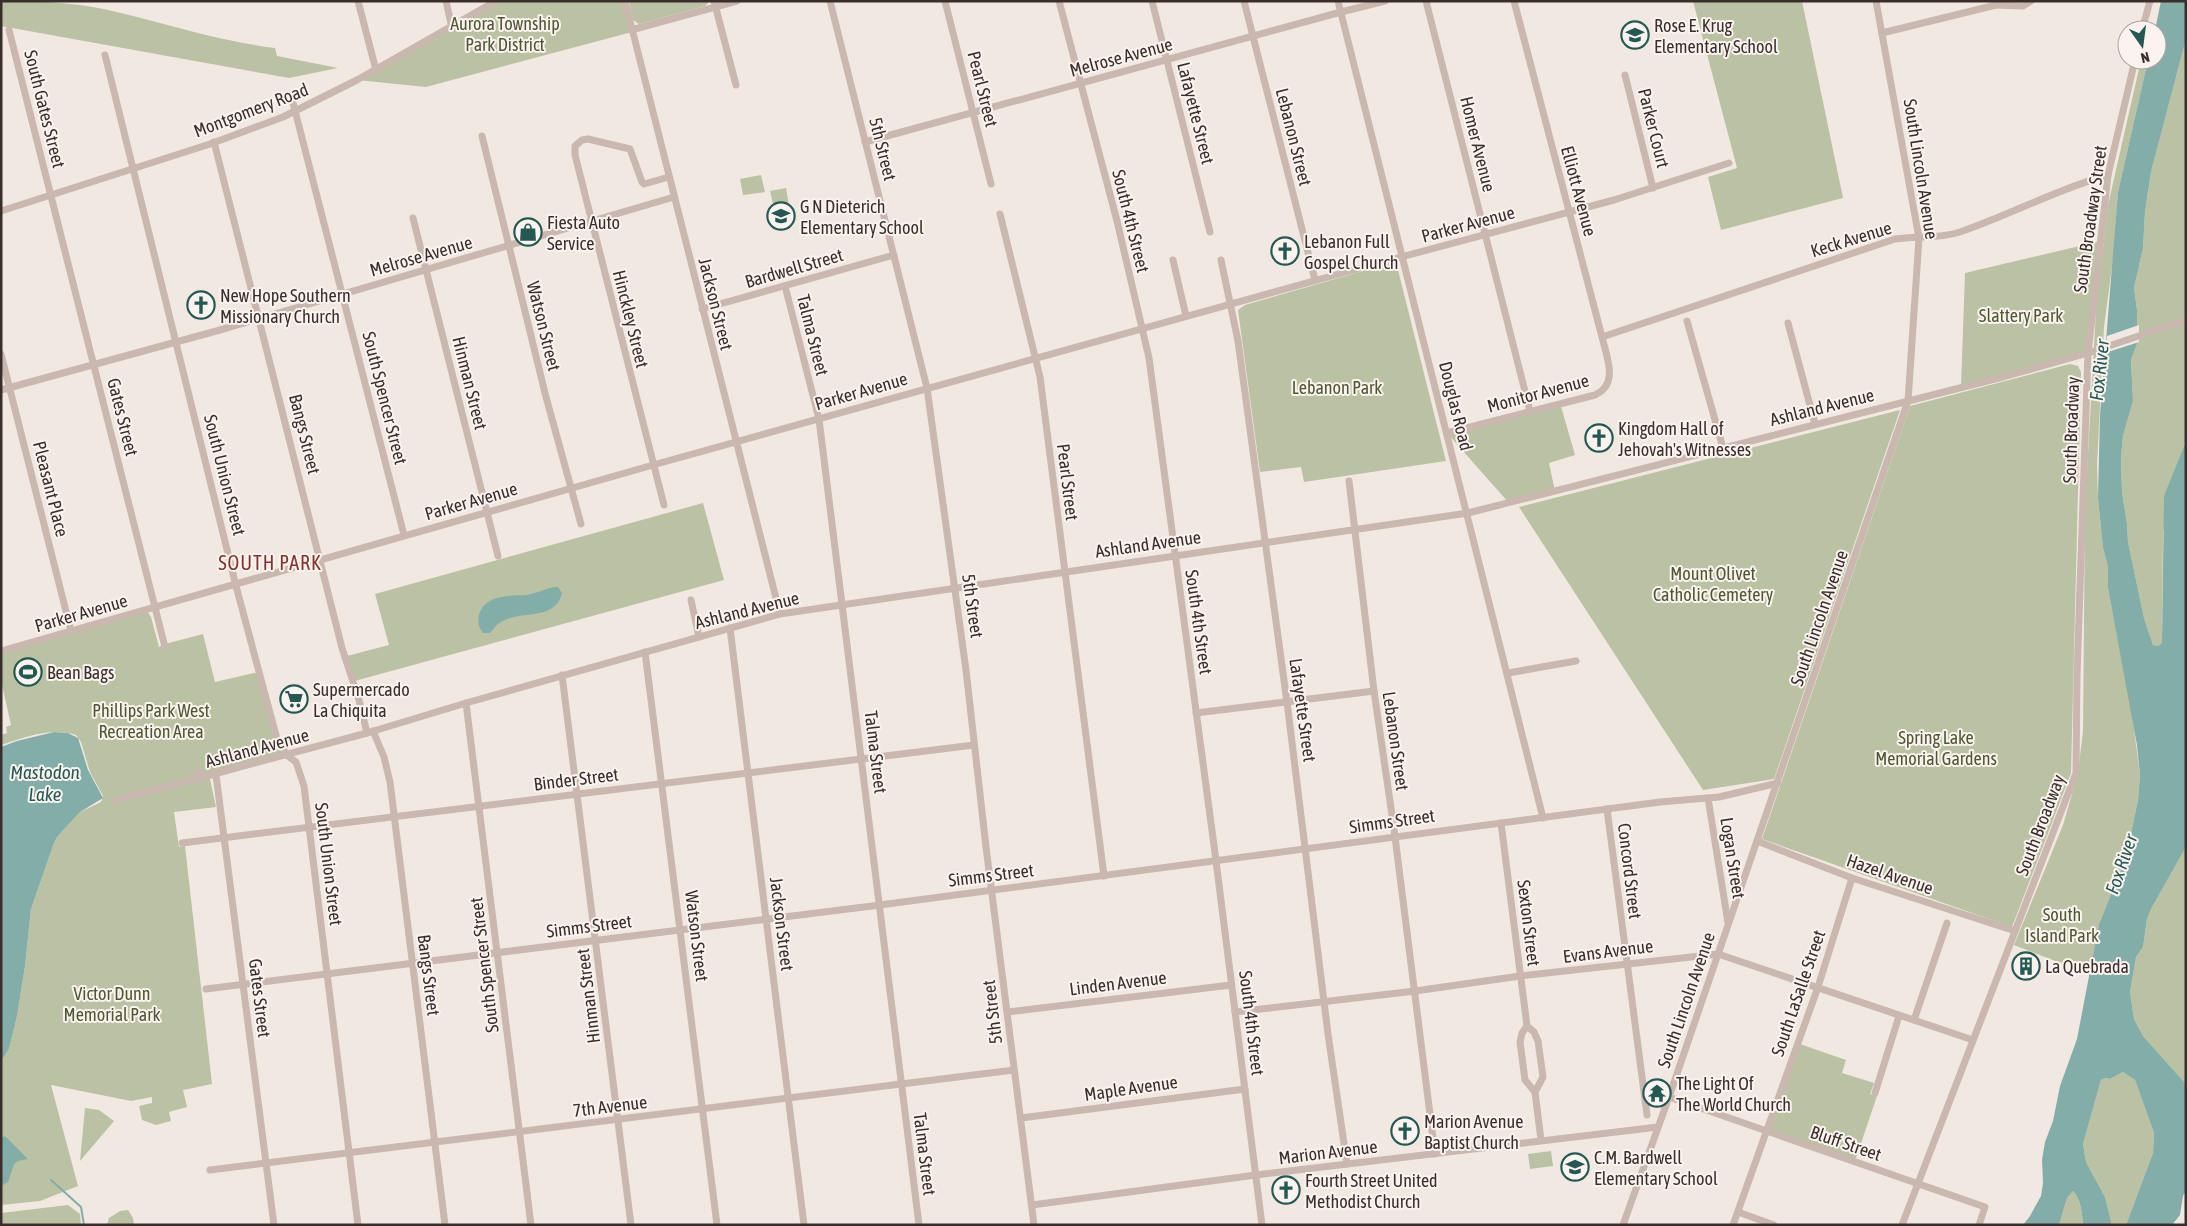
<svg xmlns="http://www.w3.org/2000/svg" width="2187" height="1226" viewBox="0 0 2187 1226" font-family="'Asap Condensed',sans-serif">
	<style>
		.green { fill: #bbc1a3 }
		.water { fill: #83ada8 }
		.pier { fill: #f2e8e2 }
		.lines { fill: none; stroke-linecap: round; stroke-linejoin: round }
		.stream { stroke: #83ada8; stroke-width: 2 }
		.minor { stroke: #cab7af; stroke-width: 7 }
		.labels { text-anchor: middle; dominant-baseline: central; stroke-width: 4; stroke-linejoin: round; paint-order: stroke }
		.park-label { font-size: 18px; fill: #4e5632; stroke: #faf3ef }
		.poi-label { font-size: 18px; fill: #392e2c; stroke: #faf3ef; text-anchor: start }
		.street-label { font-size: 18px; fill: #392e2c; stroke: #faf3ef }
		.water-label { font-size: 19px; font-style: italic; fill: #245853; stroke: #faf3ef }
		.quarter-label { font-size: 20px; letter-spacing: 1px; fill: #82322b; stroke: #faf3ef }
	</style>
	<rect width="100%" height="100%" fill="#f2e8e2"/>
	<!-- green -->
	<g class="green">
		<path d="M1,1C35,1 70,2 104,9C161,22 217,41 275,48L277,56L338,68L289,78L1,26Z"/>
		<polygon points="496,1 625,1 632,32 426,87 357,80"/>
		<polygon points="629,1 710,1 705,6 639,24 633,20"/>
		<polygon points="1693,1 1802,1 1843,198 1721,230 1708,177 1737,168"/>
		<polygon points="2186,39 2186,438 2163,532 2162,643 2158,646 2153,645 2144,618 2128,542 2127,524 2122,492 2121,458 2123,436 2133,401 2131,360 2137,344 2137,310 2134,288 2143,248 2145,212 2151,172"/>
		<polygon points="2141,60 2148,60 2118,192 2113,259 2104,327 2097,465 2098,498 2103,548 2108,567 2108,588 2132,713 2140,775 2138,800 2126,857 2099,924 2091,967 2058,962 2014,945 2063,825 2078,773 2083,731 2085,510 2096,309 2108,205"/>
		<polygon points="761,175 765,192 743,195 740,179"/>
		<polygon points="786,188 789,205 774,208 770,191"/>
		<polygon points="2101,241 2088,353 1961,387 1965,273"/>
		<polygon points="1394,262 1397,266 1446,461 1304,482 1301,467 1260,472 1238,310 1245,305"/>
		<polygon points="2070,364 2078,366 2081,372 2071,773 2012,927 1762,839 1910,406"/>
		<polygon points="1560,403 1575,455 1549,463 1555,491 1509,503 1447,433"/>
		<polygon points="1900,410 1774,779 1703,790 1519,507"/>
		<polygon points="703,503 724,580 351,682 343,657 389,645 375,594"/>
		<path d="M147,611L151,617L159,647L165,644L203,634L215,682L254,673L260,674L277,739L288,756L210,779L216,807L174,812L179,847L185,846L212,1084L183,1090L187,1107L169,1112L171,1121L156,1125L142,1120L139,1106L152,1103V1097L131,1101L51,1085L78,1186L40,1201L1,1205V1061L9,1049L17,1016L25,966L31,909L54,843L57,837L80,812L101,802L103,796L90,772L81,742L76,735C51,727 26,737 1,745V735L7,733L6,727L11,725L1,680V653Z"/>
		<polygon points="2186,847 2186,1084 2143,1036 2134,1019 2130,992 2136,957 2143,947 2147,919 2151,909"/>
		<polygon points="1797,1043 1846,1060 1842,1073 1874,1083 1870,1094 1877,1096 1855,1161 1765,1131"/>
		<polygon points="2123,1072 2135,1080 2154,1133 2153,1153 2126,1225 2112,1225 2105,1197 2086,1162 2083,1144 2101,1080 2105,1078 2110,1079"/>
		<polygon points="85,1108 99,1110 114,1121 80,1161"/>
		<polygon points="1551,1151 1553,1166 1530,1169 1528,1154"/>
		<path d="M2073,1191C2081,1199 2082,1213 2083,1225H2059L2067,1198Z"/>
		<polygon points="68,1205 80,1214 81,1225 1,1225 1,1213"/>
		<polygon points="128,1210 133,1218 134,1225 107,1225 109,1218 120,1211"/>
	</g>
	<!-- water -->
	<g class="water">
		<path d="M2161,1H2186V39L2151,172L2145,212L2143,248L2134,288L2137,310V344L2131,360L2133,401L2123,436L2121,458L2122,492L2127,524L2128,542L2144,618L2153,645L2158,646L2162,643L2164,496L2185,444L2186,438V847L2151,909L2147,919L2143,947L2136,957L2130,992L2134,1019L2143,1036L2186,1084V1190L2183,1196L2180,1215L2172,1225H2126L2153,1153L2154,1133L2135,1080L2123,1072L2110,1079L2105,1078L2101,1080L2083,1144L2086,1162L2105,1197L2112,1225H2083C2082,1213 2081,1199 2073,1191L2067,1198L2059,1225H2023L2030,1216L2041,1196L2043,1183L2042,1160L2045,1142L2053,1121L2060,1086L2077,1039L2099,924L2126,857L2138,800L2140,775L2137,745L2108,588V567L2103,548L2098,498L2100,415L2118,192L2148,60H2157V30H2155Z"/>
		<path d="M553,587H558L562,593C555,623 519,608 498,624C495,626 493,630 490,633H483C478,627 478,622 479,615C485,594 510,596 526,595C535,594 545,589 553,587Z"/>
		<polygon points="54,732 68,733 78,738 88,770 103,798 80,812 57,837 54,843 31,909 25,966 17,1016 9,1049 1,1061 1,747 17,741"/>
		<polygon points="5,1136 28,1159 18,1161 14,1164 8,1182 1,1186 1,1138"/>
	</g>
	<!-- pier -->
	<polygon class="pier" points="2139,325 2139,342 2105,353 2107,336"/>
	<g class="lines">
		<!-- stream -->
		<polyline class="stream" points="51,1180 81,1207 84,1225"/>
		<!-- minor -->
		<g class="minor">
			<polyline points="358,1 376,70"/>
			<polyline points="446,1 452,28"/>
			<polyline points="625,1 780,614"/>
			<polyline points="714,1 736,85"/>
			<polyline points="830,1 927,388 966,670 986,847 1034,1225"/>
			<polyline points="945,1 991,184"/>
			<polyline points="1059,1 1117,221 1149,358 1215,853 1262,1225"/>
			<polyline points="1152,1 1210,232"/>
			<polyline points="1244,1 1315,280"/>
			<polyline points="1338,1 1543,818"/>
			<polyline points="1426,1 1530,411"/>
			<polyline points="1996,5 2023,6 2031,1"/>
			<polyline points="9,30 165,647"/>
			<polyline points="631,30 737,1"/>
			<polyline points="2142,30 2150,1"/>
			<polyline points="1882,33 1996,5 2001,1"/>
			<polyline points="105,55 236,586 277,739 288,756 296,762 304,786 358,1225"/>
			<polyline points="1625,75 1653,188"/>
			<polyline points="291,95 404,535"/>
			<polyline points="482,136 546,397 581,524"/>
			<polyline points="214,142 342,648 359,700 367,733"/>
			<polyline points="865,142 1341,12 1385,1"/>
			<polyline points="1,211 210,144 283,117 357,80 496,1"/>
			<polyline points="1000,214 1040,377 1104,876"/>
			<polyline points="413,218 498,556"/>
			<polyline points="1173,260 1186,316"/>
			<polyline points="1221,260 1238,341 1288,710 1328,1034 1347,1164"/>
			<polyline points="785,286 819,419 919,1225"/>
			<polyline points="702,309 894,255"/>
			<polyline points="1687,321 1723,448"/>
			<polyline points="1788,323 1815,424"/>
			<path d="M1602,337L1895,239C1917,236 1938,239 1960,232C2010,215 2057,189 2108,175"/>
			<polyline points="1,354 71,631"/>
			<polyline points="1,390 220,330 674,197"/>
			<path d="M1447,433L1595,395C1619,384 1607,358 1602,337L1514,1"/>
			<polyline points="1349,481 1374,691 1394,829 1435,1154"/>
			<polyline points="664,505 575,155 575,146 582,140 588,139 630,149 642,182 644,184 669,177"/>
			<polyline points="691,600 699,637"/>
			<polyline points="730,628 804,1225"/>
			<polyline points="1,651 653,465 1375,264 1614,200 1729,163"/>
			<polyline points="645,652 717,1225"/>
			<polyline points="1508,673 1576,661"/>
			<polyline points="562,675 631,1225"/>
			<polyline points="466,703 531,1225"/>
			<polyline points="1196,713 1374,691"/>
			<polyline points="373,731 384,757 390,782 445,1225"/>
			<polyline points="198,770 200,779"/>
			<polyline points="216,775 274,1225"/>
			<polyline points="1708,798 1728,923"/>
			<polyline points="116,800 367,733 466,703 780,614 1468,513 2003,377 2088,353 2186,320"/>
			<polyline points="1607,809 1647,1115"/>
			<polyline points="1501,823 1527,1026 1534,1032 1538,1041 1543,1077 1535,1092 1541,1140"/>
			<polyline points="1757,841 1852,878 2015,931"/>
			<polyline points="182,843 974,745"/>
			<polyline points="206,989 872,906 1660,802 1719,797 1778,783"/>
			<polyline points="1008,1012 1231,985"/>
			<polyline points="1235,1012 1415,991 1520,976 1718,954 1973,1040"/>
			<polyline points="1914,1020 1947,923"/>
			<polyline points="1527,1026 1522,1033 1520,1042 1525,1080 1535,1092"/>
			<polyline points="1875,1093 1899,1016"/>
			<polyline points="1669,1097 1985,1207 1979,1225"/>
			<polyline points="1021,1118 1245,1089"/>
			<polyline points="210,1170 1014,1070"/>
			<polyline points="1032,1205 1256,1175 1658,1127"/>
			<polyline points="1738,1212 1774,1225"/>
			<polyline points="1623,1225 1669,1097 1908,401 1919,238 1876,1"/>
			<polyline points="1733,1225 1818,987 1852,878"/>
			<polyline points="1902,1225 2076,773 2077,676 2088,353 2108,175 2135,60"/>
		</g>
	</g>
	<!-- icons -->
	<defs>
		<g id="school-ring" transform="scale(1.4375)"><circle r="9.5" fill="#faf3ef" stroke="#245853" stroke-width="1.5"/><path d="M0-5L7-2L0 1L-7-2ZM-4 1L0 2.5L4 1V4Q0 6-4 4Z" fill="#245853"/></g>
		<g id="shop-ring" transform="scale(1.4375)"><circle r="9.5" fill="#faf3ef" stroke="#245853" stroke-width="1.5"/><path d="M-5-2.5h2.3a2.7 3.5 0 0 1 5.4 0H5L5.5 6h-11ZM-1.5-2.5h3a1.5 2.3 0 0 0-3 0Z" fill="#245853"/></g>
		<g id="church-ring" transform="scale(1.4375)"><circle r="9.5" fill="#faf3ef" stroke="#245853" stroke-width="1.5"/><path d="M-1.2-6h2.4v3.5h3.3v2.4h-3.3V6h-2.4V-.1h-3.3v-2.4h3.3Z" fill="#245853"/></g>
		<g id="stadium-ring" transform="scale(1.4375)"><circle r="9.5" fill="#faf3ef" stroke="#245853" stroke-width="1.5"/><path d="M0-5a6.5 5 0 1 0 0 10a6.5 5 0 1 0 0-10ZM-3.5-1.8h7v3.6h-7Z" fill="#245853"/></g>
		<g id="supermarket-ring" transform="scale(1.4375)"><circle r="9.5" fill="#faf3ef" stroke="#245853" stroke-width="1.5"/><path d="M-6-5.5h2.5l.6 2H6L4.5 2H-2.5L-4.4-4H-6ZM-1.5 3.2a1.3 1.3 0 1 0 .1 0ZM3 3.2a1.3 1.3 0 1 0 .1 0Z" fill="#245853"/></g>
		<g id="building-ring" transform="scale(1.4375)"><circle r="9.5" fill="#faf3ef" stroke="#245853" stroke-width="1.5"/><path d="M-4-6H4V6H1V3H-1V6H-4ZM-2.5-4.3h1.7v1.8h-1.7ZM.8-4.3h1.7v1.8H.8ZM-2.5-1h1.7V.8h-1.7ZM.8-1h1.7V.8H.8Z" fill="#245853"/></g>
		<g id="temple-ring" transform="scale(1.4375)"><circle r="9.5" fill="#faf3ef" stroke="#245853" stroke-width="1.5"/><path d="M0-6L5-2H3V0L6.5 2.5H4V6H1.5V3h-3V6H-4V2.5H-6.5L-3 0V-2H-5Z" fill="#245853"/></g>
	</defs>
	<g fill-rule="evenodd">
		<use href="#school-ring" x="1635" y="35"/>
		<use href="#school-ring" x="781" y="216"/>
		<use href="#shop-ring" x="528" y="232"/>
		<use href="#church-ring" x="1285" y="251"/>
		<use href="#church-ring" x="201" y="305"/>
		<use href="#church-ring" x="1599" y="438"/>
		<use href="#stadium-ring" x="28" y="672"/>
		<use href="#supermarket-ring" x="294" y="699"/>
		<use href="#building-ring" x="2026" y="966"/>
		<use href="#temple-ring" x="1657" y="1093"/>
		<use href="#church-ring" x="1405" y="1131"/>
		<use href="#school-ring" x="1575" y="1167"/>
		<use href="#church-ring" x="1286" y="1190"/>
	</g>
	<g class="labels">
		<!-- park labels -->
		<g class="park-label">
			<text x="505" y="23">Aurora Township<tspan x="505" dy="21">Park District</tspan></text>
			<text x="2021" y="315">Slattery Park</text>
			<text x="1337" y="387">Lebanon Park</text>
			<text x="1713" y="573">Mount Olivet<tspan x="1713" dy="21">Catholic Cemetery</tspan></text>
			<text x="151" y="710">Phillips Park West<tspan x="151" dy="21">Recreation Area</tspan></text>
			<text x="1936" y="737">Spring Lake<tspan x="1936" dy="21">Memorial Gardens</tspan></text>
			<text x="2062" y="914">South<tspan x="2062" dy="21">Island Park</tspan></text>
			<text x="112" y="993">Victor Dunn<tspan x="112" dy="21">Memorial Park</tspan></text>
		</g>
		<!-- poi labels -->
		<g class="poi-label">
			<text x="1654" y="25">Rose E. Krug<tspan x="1654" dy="21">Elementary School</tspan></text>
			<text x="800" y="206">G N Dieterich<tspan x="800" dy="21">Elementary School</tspan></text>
			<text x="547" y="222">Fiesta Auto<tspan x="547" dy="21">Service</tspan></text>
			<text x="1304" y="241">Lebanon Full<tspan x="1304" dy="21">Gospel Church</tspan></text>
			<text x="220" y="295">New Hope Southern<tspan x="220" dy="21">Missionary Church</tspan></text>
			<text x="1618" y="428">Kingdom Hall of<tspan x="1618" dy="21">Jehovah's Witnesses</tspan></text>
			<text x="47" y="672">Bean Bags</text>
			<text x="313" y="689">Supermercado<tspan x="313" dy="21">La Chiquita</tspan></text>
			<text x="2045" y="966">La Quebrada</text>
			<text x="1676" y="1083">The Light Of<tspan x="1676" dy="21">The World Church</tspan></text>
			<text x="1424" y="1121">Marion Avenue<tspan x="1424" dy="21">Baptist Church</tspan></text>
			<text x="1594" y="1157">C.M. Bardwell<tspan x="1594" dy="21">Elementary School</tspan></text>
			<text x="1305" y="1180">Fourth Street United<tspan x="1305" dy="21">Methodist Church</tspan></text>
		</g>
		<!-- street labels -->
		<g class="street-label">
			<text transform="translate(1121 57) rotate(-15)">Melrose Avenue</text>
			<text transform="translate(983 89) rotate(76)">Pearl Street</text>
			<text transform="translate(45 109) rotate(76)">South Gates Street</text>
			<text transform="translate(251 110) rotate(-21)">Montgomery Road</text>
			<text transform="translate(1196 113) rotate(76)">Lafayette Street</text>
			<text transform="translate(1654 128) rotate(76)">Parker Court</text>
			<text transform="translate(1294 137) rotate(76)">Lebanon Street</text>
			<text transform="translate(1478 144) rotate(76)">Homer Avenue</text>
			<text transform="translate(883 149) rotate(76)">5th Street</text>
			<text transform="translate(1921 169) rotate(81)">South Lincoln Avenue</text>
			<text transform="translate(1579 191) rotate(75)">Elliott Avenue</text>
			<text transform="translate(2090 219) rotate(-82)">South Broadway Street</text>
			<text transform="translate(1131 221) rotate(76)">South 4th Street</text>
			<text transform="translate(1468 224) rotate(-15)">Parker Avenue</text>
			<text transform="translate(1851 239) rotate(-17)">Keck Avenue</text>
			<text transform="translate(421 256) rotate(-16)">Melrose Avenue</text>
			<text transform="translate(794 268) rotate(-16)">Bardwell Street</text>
			<text transform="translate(716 304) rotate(76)">Jackson Street</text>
			<text transform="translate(631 319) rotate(76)">Hinckley Street</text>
			<text transform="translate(544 326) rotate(76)">Watson Street</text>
			<text transform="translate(813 335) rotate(76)">Talma Street</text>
			<text transform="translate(470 383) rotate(76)">Hinman Street</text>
			<text transform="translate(861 391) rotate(-16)">Parker Avenue</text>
			<text transform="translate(1538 393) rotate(-15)">Monitor Avenue</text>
			<text transform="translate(385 398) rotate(76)">South Spencer Street</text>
			<text transform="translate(1456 406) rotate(76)">Douglas Road</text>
			<text transform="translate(1822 407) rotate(-14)">Ashland Avenue</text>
			<text transform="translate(123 417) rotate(76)">Gates Street</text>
			<text transform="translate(2071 430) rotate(-88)">South Broadway</text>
			<text transform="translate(305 434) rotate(76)">Bangs Street</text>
			<text transform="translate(225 475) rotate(76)">South Union Street</text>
			<text transform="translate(1068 482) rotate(83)">Pearl Street</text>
			<text transform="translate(51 489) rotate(76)">Pleasant Place</text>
			<text transform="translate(471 501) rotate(-16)">Parker Avenue</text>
			<text transform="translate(1148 544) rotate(-8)">Ashland Avenue</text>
			<text transform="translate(973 606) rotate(82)">5th Street</text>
			<text transform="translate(747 610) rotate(-14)">Ashland Avenue</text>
			<text transform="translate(81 613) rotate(-16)">Parker Avenue</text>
			<text transform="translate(1819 618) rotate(-71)">South Lincoln Avenue</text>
			<text transform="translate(1199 622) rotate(82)">South 4th Street</text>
			<text transform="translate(1303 710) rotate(82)">Lafayette Street</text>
			<text transform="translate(1396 741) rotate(82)">Lebanon Street</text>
			<text transform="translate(257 748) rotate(-15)">Ashland Avenue</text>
			<text transform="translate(876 752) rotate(83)">Talma Street</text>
			<text transform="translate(576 779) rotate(-7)">Binder Street</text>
			<text transform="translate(1392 821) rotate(-8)">Simms Street</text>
			<text transform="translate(2040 825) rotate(-69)">South Broadway</text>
			<text transform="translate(1733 858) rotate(81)">Logan Street</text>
			<text transform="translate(329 864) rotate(83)">South Union Street</text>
			<text transform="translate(1630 871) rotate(83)">Concord Street</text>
			<text transform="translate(1890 874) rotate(19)">Hazel Avenue</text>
			<text transform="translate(991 875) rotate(-7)">Simms Street</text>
			<text transform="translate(1529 923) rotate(83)">Sexton Street</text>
			<text transform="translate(782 924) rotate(83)">Jackson Street</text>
			<text transform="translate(589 926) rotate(-7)">Simms Street</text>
			<text transform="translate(697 936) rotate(83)">Watson Street</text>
			<text transform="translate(1608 951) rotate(-7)">Evans Avenue</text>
			<text transform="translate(484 965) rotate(-97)">South Spencer Street</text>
			<text transform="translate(429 975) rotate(83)">Bangs Street</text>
			<text transform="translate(1118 983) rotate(-7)">Linden Avenue</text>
			<text transform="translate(1798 993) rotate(-71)">South LaSalle Street</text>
			<text transform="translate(588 996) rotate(-97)">Hinman Street</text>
			<text transform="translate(260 998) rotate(83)">Gates Street</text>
			<text transform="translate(1686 1000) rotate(-71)">South Lincoln Avenue</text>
			<text transform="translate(992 1012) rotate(-97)">5th Street</text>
			<text transform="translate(1252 1023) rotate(83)">South 4th Street</text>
			<text transform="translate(1131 1088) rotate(-8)">Maple Avenue</text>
			<text transform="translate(610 1106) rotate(-7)">7th Avenue</text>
			<text transform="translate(1846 1143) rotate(19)">Bluff Street</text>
			<text transform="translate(1328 1152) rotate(-7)">Marion Avenue</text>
			<text transform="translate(925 1154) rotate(83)">Talma Street</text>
		</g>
		<!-- water labels -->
		<g class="water-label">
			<text transform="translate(2099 370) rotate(-84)">Fox River</text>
			<text x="45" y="772">Mastodon<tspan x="45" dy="22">Lake</tspan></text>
			<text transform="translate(2121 864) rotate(-71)">Fox River</text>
		</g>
		<!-- quarter labels -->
		<g class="quarter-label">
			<text x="270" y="562">SOUTH PARK</text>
		</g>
	</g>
	<!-- border -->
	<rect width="2187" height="1226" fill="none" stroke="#392e2c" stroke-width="5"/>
	<!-- north arrow -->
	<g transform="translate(2142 45) rotate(166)"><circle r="24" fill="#faf3ef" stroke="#ada4a1"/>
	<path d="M0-4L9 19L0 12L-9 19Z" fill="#245853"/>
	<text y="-8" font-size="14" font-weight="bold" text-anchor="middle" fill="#392e2c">N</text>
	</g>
</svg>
